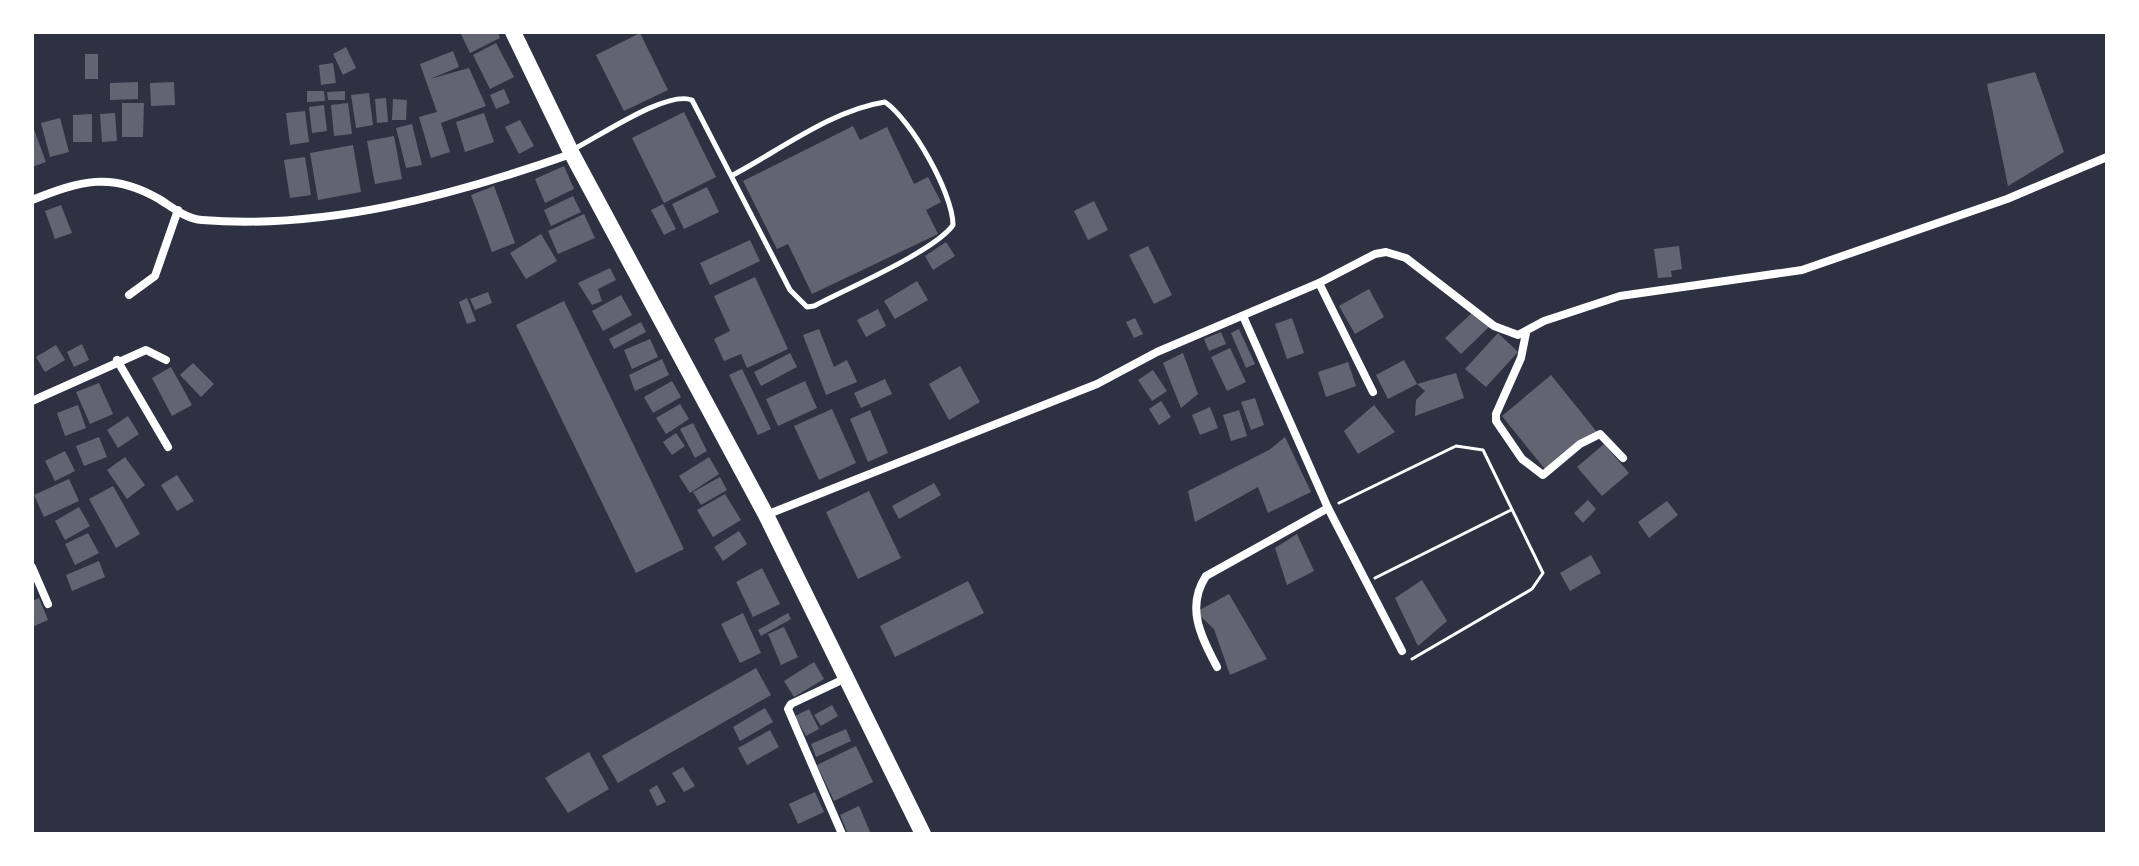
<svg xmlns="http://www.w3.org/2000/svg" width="2139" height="866" viewBox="0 0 2139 866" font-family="'Roboto Condensed',sans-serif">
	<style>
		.building { fill: #626471 }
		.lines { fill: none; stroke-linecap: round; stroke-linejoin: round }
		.path { stroke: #fff; stroke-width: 3 }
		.service { stroke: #fff; stroke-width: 5 }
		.minor { stroke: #fff; stroke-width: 8 }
		.trunk { stroke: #fff; stroke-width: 16 }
	</style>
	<rect width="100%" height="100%" fill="#2d3142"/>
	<!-- building -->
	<g class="building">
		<polygon points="460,32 498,32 500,38 470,53"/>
		<polygon points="640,33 668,90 624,111 596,55"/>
		<polygon points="496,43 514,77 490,89 473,55"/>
		<polygon points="346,47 356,68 343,75 333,54"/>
		<polygon points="453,51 459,67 430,79 469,68 486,106 441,123 450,152 431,158 419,117 437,112 420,64"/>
		<rect x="85" y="54" width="13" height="25"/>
		<polygon points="333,63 336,83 321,85 319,65"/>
		<polygon points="2035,72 2064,152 2008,186 1987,84"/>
		<polygon points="138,82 138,99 110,100 110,83"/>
		<polygon points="174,82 175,105 151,106 150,83"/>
		<polygon points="504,89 510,103 496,109 490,95"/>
		<polygon points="307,91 324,91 325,101 307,102"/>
		<polygon points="345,91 345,100 328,100 327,92"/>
		<polygon points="369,93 373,125 356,128 351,95"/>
		<polygon points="386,98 388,122 377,123 375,99"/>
		<polygon points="393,99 407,100 406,120 392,120"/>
		<polygon points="122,103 144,103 143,137 122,137"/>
		<polygon points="348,103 352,134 334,136 331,105"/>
		<polygon points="324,105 327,131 312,133 309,107"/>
		<polygon points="305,111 309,142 290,145 286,113"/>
		<polygon points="684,112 716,177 664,203 632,138"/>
		<polygon points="115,113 117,141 102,142 100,114"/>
		<polygon points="484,113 494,142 465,152 456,122"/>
		<polygon points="92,114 92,142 73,142 73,115"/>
		<polygon points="60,118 69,152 50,157 41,123"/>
		<polygon points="520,120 534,146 519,154 505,127"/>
		<polygon points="32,124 46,162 32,167"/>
		<polygon points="412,124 422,165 406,168 396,128"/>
		<polygon points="853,126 860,140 887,127 914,184 928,177 941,202 926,210 938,234 812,294 788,244 777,249 743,181"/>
		<polygon points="394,136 402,179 375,184 367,141"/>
		<polygon points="353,145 361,192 318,200 310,153"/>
		<polygon points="305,157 311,195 290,198 284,160"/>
		<polygon points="564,166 574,189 545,203 535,179"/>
		<polygon points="494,186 515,243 492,252 471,195"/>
		<polygon points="707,187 719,212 684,229 672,204"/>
		<polygon points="573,196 581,212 551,226 544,210"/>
		<polygon points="1094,201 1108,230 1088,240 1074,211"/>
		<polygon points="663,204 676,229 664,235 651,210"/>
		<polygon points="61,205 72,233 55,239 45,211"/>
		<polygon points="584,214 595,238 558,254 548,231"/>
		<polygon points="541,234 557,261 526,279 510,253"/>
		<polygon points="750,240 760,261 710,285 700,263"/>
		<polygon points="946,242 955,256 933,270 925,256"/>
		<polygon points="1148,246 1172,295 1154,304 1129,255"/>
		<polygon points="1679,246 1682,269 1671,271 1672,277 1658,278 1654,249"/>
		<polygon points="610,268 616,280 598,289 602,301 592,305 578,283"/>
		<polygon points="755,277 788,349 747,368 741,354 724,361 714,339 730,331 714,296"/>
		<polygon points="917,281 928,300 895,319 884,301"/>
		<polygon points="1369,289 1384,317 1355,334 1339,306"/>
		<polygon points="488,292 492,303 475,310 470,299"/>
		<polygon points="621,295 632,315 603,331 592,311"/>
		<polygon points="467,298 476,321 467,324 459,302"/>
		<polygon points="564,301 684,549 636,573 516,325"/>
		<polygon points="878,309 886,326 866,337 857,320"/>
		<polygon points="1474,311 1489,327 1461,354 1445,338"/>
		<polygon points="1135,318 1143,334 1134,338 1126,322"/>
		<polygon points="1292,318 1304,353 1287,359 1275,324"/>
		<polygon points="641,322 646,332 614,349 609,339"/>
		<polygon points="819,329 834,367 847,360 857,382 826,395 803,335"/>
		<polygon points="1239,329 1255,364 1246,368 1231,333"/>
		<polygon points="1221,332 1226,344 1209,351 1204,339"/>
		<polygon points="1498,333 1518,352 1486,387 1465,369"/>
		<polygon points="650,339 658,357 632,369 624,350"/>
		<polygon points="82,344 89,360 74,367 67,352"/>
		<polygon points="56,345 65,360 45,372 36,357"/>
		<polygon points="1230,348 1246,382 1227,391 1211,357"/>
		<polygon points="790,353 797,367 761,386 754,372"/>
		<polygon points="1183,353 1198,394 1181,408 1163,363"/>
		<polygon points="662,359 669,375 635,391 629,375"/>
		<polygon points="1404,360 1417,384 1388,399 1376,375"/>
		<polygon points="1348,362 1356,386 1326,397 1318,372"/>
		<polygon points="193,363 214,384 201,397 180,375"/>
		<polygon points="960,366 980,402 949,420 929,384"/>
		<polygon points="171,367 192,405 172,416 152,378"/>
		<polygon points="742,369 771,429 758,435 729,375"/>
		<polygon points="1153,370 1167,391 1152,401 1138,380"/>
		<polygon points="1456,373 1464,398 1415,416 1416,400 1425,391 1417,384"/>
		<polygon points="1551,375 1597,432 1548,473 1502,416"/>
		<polygon points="885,379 892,394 861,408 854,393"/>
		<polygon points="672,381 681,397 653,413 644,397"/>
		<polygon points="805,381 817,408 778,426 766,399"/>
		<polygon points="99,383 113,414 90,424 76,392"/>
		<polygon points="1255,398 1264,425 1251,430 1241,402"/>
		<polygon points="1161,401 1171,417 1159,425 1149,409"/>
		<polygon points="680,404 689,419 666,434 656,418"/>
		<polygon points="78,405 86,428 65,436 57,413"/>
		<polygon points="1374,405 1395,432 1358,454 1344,431"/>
		<polygon points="1210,407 1218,428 1200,435 1192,415"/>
		<polygon points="832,409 856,463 819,480 794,426"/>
		<polygon points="870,410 888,453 868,462 850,419"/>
		<polygon points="1239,410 1247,436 1231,441 1223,415"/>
		<polygon points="128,416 139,434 118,448 107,430"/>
		<polygon points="693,423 707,451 695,458 680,429"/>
		<polygon points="676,433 685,446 672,455 663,442"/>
		<polygon points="99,437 107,457 84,466 76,446"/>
		<polygon points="1285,437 1311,492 1268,513 1258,487 1195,522 1188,491 1269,450"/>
		<polygon points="1604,444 1629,473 1602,496 1577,467"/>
		<polygon points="65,451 75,471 55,481 45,461"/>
		<polygon points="125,457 145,485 127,499 107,470"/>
		<polygon points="709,457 719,474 690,493 679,476"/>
		<polygon points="177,475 194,501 177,511 161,485"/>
		<polygon points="720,477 727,490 701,505 693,492"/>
		<polygon points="69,479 79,501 44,517 34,495"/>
		<polygon points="934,483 941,495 899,519 892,506"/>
		<polygon points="113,486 140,534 116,548 89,499"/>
		<polygon points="869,491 901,558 858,579 826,512"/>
		<polygon points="725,494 741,520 713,537 697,510"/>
		<polygon points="1588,500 1596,509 1583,523 1574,513"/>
		<polygon points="1667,501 1678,515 1649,538 1638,522"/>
		<polygon points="79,507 90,526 65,540 55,521"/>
		<polygon points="739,531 747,544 723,561 714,547"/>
		<polygon points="88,533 99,553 75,565 65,544"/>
		<polygon points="1297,534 1314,571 1287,585 1275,548"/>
		<polygon points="1591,555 1601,573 1570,591 1560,573"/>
		<polygon points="99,561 105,577 72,591 66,575"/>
		<polygon points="762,568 780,604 753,617 736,582"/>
		<polygon points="1422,580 1447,621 1418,646 1395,598"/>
		<polygon points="968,581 984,613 895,657 880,626"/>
		<polygon points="1229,594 1267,659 1230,675 1214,629 1196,612"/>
		<polygon points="39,598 48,620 32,627 32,601"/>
		<polygon points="743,613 761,653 740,663 721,624"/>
		<polygon points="788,613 791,619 761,636 758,630"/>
		<polygon points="784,627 798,657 781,665 768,634"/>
		<polygon points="814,662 824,679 794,697 784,681"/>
		<polygon points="756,668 771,695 618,783 602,756"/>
		<polygon points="832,705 838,716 821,726 814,715"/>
		<polygon points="765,708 773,722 740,741 733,727"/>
		<polygon points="809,709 819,729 806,736 795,716"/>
		<polygon points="846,729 851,741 816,757 811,744"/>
		<polygon points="770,730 779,747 747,765 738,748"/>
		<polygon points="856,746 873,782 834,801 817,765"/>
		<polygon points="589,752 609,789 568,813 545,778"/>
		<polygon points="683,767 695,786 684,792 672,773"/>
		<polygon points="657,785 666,802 657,806 649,790"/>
		<polygon points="815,792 824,812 798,824 789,804"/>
		<polygon points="859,806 871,834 848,834 840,815"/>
	</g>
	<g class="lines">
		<!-- path -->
		<g class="path">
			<polyline points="1339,503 1456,446 1483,450 1543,573 1532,589 1412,659"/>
			<polyline points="1375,578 1511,510"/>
		</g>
		<!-- service -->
		<path class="service" d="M574,149C600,136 667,90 692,100L790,290L807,307L814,306C846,289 935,251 953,225C953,193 911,120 885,102C832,110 780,150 733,175"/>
		<!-- minor -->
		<g class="minor">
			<path d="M32,200C80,181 111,171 159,199C172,207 186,219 202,220C326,230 455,195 571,154"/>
			<polyline points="1319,283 1373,392"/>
			<polyline points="129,295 155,276 178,210"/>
			<polyline points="1243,316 1328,508 1402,651"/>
			<polyline points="1526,333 1521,358 1496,414 1496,421 1522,459 1543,475 1580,444 1600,434 1623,458"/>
			<polyline points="117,360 168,447"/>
			<polyline points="32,401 146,350 166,360"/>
			<polyline points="766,515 1097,384 1157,352 1319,283 1375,254 1386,252 1406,258 1494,326 1518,335 1544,321 1620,296 1802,270 2007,199 2107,157"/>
			<polyline points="32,567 48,604"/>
			<path d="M1217,667C1202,638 1185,608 1206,576L1328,508"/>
			<polyline points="842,834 788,709 791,704 844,679"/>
		</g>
		<!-- trunk -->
		<polyline class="trunk" points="513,32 572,154 766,515 923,834"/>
	</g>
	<!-- border -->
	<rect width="2139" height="866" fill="none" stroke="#ffffff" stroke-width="68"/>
</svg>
